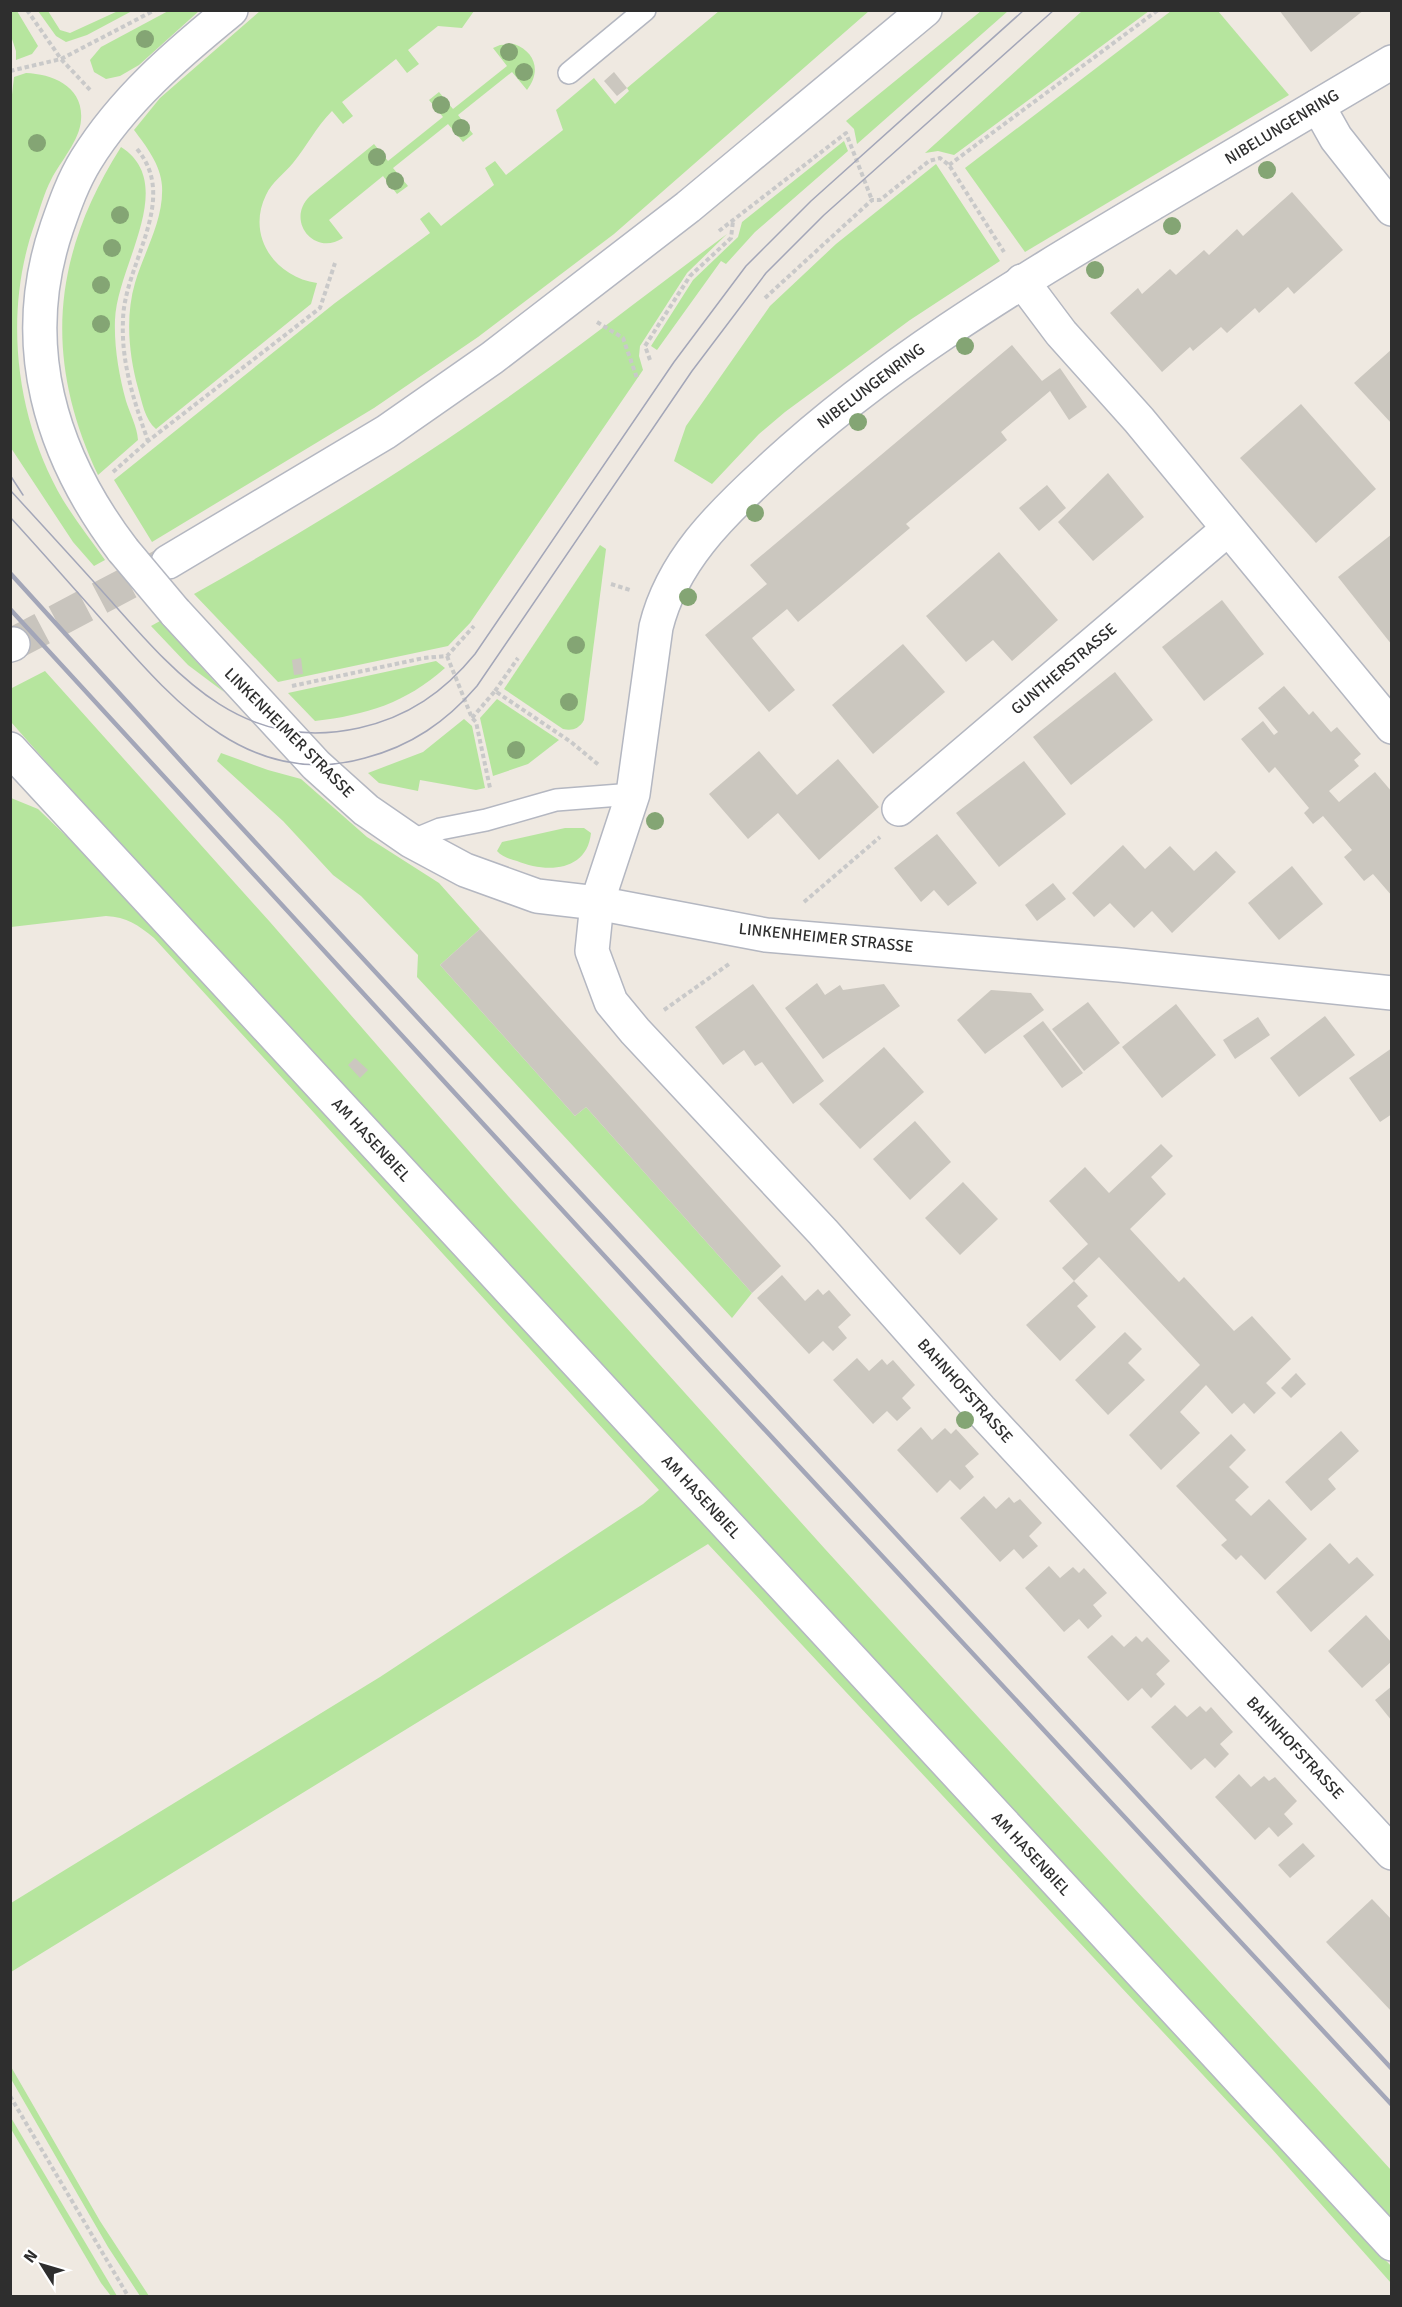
<svg xmlns="http://www.w3.org/2000/svg" width="1402" height="2307" viewBox="0 0 1402 2307" font-family="Signika,sans-serif">
	<style>
		.green { fill: #b6e59e }
		.building { fill: #cbc7bf }
		.lines { fill: none; stroke-linecap: round; stroke-linejoin: round }
		.secondary-tunnel { stroke: #c8c4bd; stroke-width: 33; stroke-dasharray: 33 16; stroke-linecap: butt }
		.lane-casing { stroke: #b4b7c1; stroke-width: 24 }
		.street-casing { stroke: #b4b7c1; stroke-width: 36 }
		.secondary-casing { stroke: #b4b7c1; stroke-width: 36 }
		.path { stroke: #c9c9c9; stroke-width: 4; stroke-dasharray: 4.5 3; stroke-linecap: butt }
		.lane { stroke: #fff; stroke-width: 21 }
		.street { stroke: #fff; stroke-width: 33 }
		.secondary { stroke: #fff; stroke-width: 33 }
		.tram { stroke: #a3a6b8; stroke-width: 1.5 }
		.rail { stroke: #a3a6b8; stroke-width: 4.5 }
		.street-bridge-casing { stroke: #b4b7c1; stroke-width: 36; stroke-linecap: butt }
		.street-bridge { stroke: #fff; stroke-width: 33 }
		.tree { fill: #84a574 }
		.labels { text-anchor: middle; dominant-baseline: central; stroke-width: 4.5; stroke-linejoin: round; paint-order: stroke }
		.street-label { font-size: 16px; fill: #2e2e2e; stroke: #fff }
	</style>
	<rect width="100%" height="100%" fill="#efe9e1"/>
	<!-- green -->
	<g class="green">
		<polygon points="11,10 17,11 38,46 32,54 16,60 16,51 11,36"/>
		<polygon points="170,10 199,11 139,65 120,76 106,79 94,72 90,60 101,47"/>
		<polygon points="38,11 48,11 60,30 70,33 118,11 132,11 87,35 66,42 56,36"/>
		<path d="M260,11H474L462,28L438,26L408,50L419,64L407,73L396,59L342,102L353,116L343,124L332,111C316,127 307,146 293,163C284,174 272,182 266,195C246,236 275,277 317,283L311,304L156,429C145,420 142,402 138,388C129,355 125,317 135,283C144,252 164,220 162,186C161,165 146,146 134,130L160,98Z"/>
		<polygon points="719,11 869,11 614,234 478,337 374,408 152,542 114,480 335,303 430,233 420,219 429,212 441,226 494,185 485,168 495,161 506,175 563,130 556,110 594,78 615,104 629,91 627,88"/>
		<polygon points="981,11 1008,11 857,144 854,129 846,121"/>
		<polygon points="1082,11 1149,11 954,155 938,151 925,153"/>
		<polygon points="1171,11 1218,11 1289,95 1025,252 965,168"/>
		<path d="M514,44C536,52 541,72 527,90L512,72L458,115L473,134L463,142L448,124L393,168L408,186L397,194L383,176L329,220L343,238C314,257 285,220 310,196L374,144L388,161L443,117L429,100L439,92L453,109L507,66L493,48L500,45Z"/>
		<path d="M26,73C53,74 84,87 81,120C80,140 60,162 51,180C44,193 40,209 35,223C3,312 15,418 63,500C76,521 91,540 105,560L94,566L73,542L11,448L10,112L14,77Z"/>
		<polygon points="844,141 848,151 755,232 726,264 721,261 657,350 651,346 693,280 738,237 742,222"/>
		<path d="M121,147C179,184 117,265 115,320C114,347 119,375 126,401C130,414 137,426 138,440L98,475C43,358 52,256 121,147Z"/>
		<polygon points="936,164 1000,261 910,320 785,412 759,434 712,484 674,461 686,426 770,306 836,244"/>
		<path d="M727,234L687,273L640,346L639,356L643,370L470,623L448,646L278,682L194,594C302,533 407,469 507,398C582,345 654,288 727,234Z"/>
		<path d="M600,545L606,549L584,720C579,729 572,731 563,729L504,689Z"/>
		<polygon points="160,621 224,692 188,665 151,626"/>
		<path d="M436,661L445,668C406,703 366,715 315,721L288,693Z"/>
		<polygon points="45,671 270,922 509,1197 825,1549 1391,2170 1391,2223 107,831 11,722 10,689"/>
		<polygon points="497,699 559,740 528,764 493,776 480,718"/>
		<polygon points="464,719 472,726 485,788 476,790 420,780 418,791 379,783 368,773 423,752"/>
		<polygon points="221,753 268,770 301,779 367,837 439,883 480,929 440,965 575,1116 586,1107 752,1293 732,1318 417,977 418,955 361,896 333,875 283,821 217,761"/>
		<path d="M11,798L38,809L84,853L1391,2266V2283L1272,2149L708,1544L11,1972V1903L380,1677L643,1504L659,1490L154,938C138,925 127,917 106,916L11,927Z"/>
		<path d="M565,828H584L591,833C587,872 546,873 517,861C510,859 502,857 497,851L502,842Z"/>
		<polygon points="10,2065 100,2221 149,2296 140,2296 108,2247 11,2079"/>
		<polygon points="10,2116 117,2296 111,2296 101,2283 11,2129"/>
	</g>
	<!-- building -->
	<g class="building">
		<polygon points="1279,10 1364,10 1311,52"/>
		<polygon points="614,72 627,88 617,96 604,81"/>
		<polygon points="1292,192 1343,250 1294,294 1288,287 1259,313 1255,308 1227,333 1221,327 1193,351 1190,347 1162,372 1110,313 1138,288 1142,294 1170,269 1176,275 1204,250 1209,255 1237,229 1243,236"/>
		<polygon points="1012,345 1042,381 1060,368 1087,407 1069,420 1050,391 1001,432 1007,440 906,524 910,528 826,599 798,622 787,609 752,638 795,690 769,712 705,635 767,584 750,565"/>
		<polygon points="1392,349 1392,424 1354,383"/>
		<polygon points="1301,404 1376,489 1316,543 1240,458"/>
		<polygon points="1108,473 1144,517 1093,561 1058,522"/>
		<polygon points="1047,485 1066,508 1039,531 1019,508"/>
		<polygon points="1392,534 1392,645 1338,577"/>
		<polygon points="999,552 1058,620 1012,661 993,640 966,662 926,616"/>
		<polygon points="1222,600 1264,654 1204,701 1162,647"/>
		<polygon points="903,644 945,692 873,754 832,705"/>
		<polygon points="301,658 303,674 294,675 292,660"/>
		<polygon points="1115,672 1153,720 1071,785 1033,737"/>
		<polygon points="1284,686 1309,715 1313,711 1331,732 1337,727 1361,754 1354,760 1359,766 1329,791 1339,802 1375,772 1392,792 1392,896 1373,874 1364,881 1344,857 1352,850 1323,816 1313,824 1304,813 1309,808 1275,767 1269,773 1241,739 1263,721 1274,735 1278,732 1258,708"/>
		<polygon points="759,751 797,795 838,759 879,807 819,860 778,813 748,839 709,794"/>
		<polygon points="1024,761 1066,814 999,867 956,813"/>
		<polygon points="937,834 977,883 948,906 934,890 921,902 894,868"/>
		<polygon points="1123,845 1145,869 1170,846 1194,871 1216,851 1236,872 1172,933 1152,911 1134,928 1110,903 1094,917 1072,893"/>
		<polygon points="1292,866 1323,904 1279,940 1248,903"/>
		<polygon points="1053,883 1066,899 1037,921 1025,905"/>
		<polygon points="480,929 781,1266 752,1293 586,1107 575,1116 440,965"/>
		<polygon points="817,983 825,995 840,985 843,990 884,984 900,1006 823,1059 785,1008"/>
		<polygon points="753,984 824,1081 793,1104 762,1062 755,1066 744,1050 723,1065 695,1027"/>
		<polygon points="991,990 1031,993 1044,1010 985,1054 957,1020"/>
		<polygon points="1088,1002 1120,1043 1084,1071 1052,1029"/>
		<polygon points="1176,1004 1216,1055 1162,1098 1122,1047"/>
		<polygon points="1325,1016 1355,1055 1299,1097 1270,1058"/>
		<polygon points="1258,1017 1270,1035 1235,1059 1223,1040"/>
		<polygon points="1043,1021 1083,1073 1062,1088 1023,1036"/>
		<polygon points="884,1047 924,1092 860,1149 819,1104"/>
		<polygon points="1392,1048 1392,1114 1380,1122 1349,1078"/>
		<polygon points="355,1058 368,1070 360,1078 348,1065"/>
		<polygon points="915,1121 951,1162 910,1200 873,1159"/>
		<polygon points="1161,1144 1173,1156 1151,1177 1166,1194 1130,1229 1179,1282 1184,1277 1234,1331 1252,1316 1291,1359 1266,1383 1276,1393 1254,1414 1244,1403 1232,1414 1206,1385 1180,1412 1200,1433 1161,1470 1129,1435 1200,1365 1099,1257 1074,1281 1062,1268 1088,1244 1049,1201 1085,1167 1109,1193"/>
		<polygon points="963,1182 998,1219 960,1255 925,1218"/>
		<polygon points="782,1275 805,1301 818,1289 823,1295 829,1290 851,1315 838,1327 847,1338 833,1351 823,1341 809,1354 757,1298"/>
		<polygon points="1074,1281 1088,1296 1077,1306 1096,1327 1060,1361 1026,1325"/>
		<polygon points="1125,1332 1142,1349 1128,1363 1145,1380 1108,1415 1075,1380"/>
		<polygon points="857,1358 869,1371 882,1359 887,1365 893,1360 915,1385 902,1398 911,1408 897,1421 887,1411 873,1424 833,1380"/>
		<polygon points="1296,1373 1306,1384 1291,1398 1281,1388"/>
		<polygon points="921,1427 932,1440 945,1428 951,1434 956,1429 979,1454 965,1466 974,1477 960,1490 950,1480 937,1493 897,1450"/>
		<polygon points="1341,1431 1359,1451 1328,1479 1336,1489 1311,1511 1285,1482"/>
		<polygon points="1231,1434 1246,1450 1229,1467 1249,1487 1235,1500 1251,1516 1269,1499 1307,1539 1265,1580 1241,1555 1236,1560 1221,1545 1227,1540 1176,1486"/>
		<polygon points="984,1496 996,1509 1009,1497 1014,1503 1020,1499 1042,1523 1029,1536 1038,1546 1023,1559 1014,1549 1000,1562 960,1518"/>
		<polygon points="1330,1543 1349,1564 1357,1557 1374,1575 1311,1632 1276,1592"/>
		<polygon points="1049,1566 1060,1578 1073,1567 1079,1573 1084,1568 1107,1593 1093,1605 1102,1616 1088,1629 1079,1619 1064,1632 1025,1588"/>
		<polygon points="1366,1615 1392,1643 1392,1661 1362,1688 1328,1651"/>
		<polygon points="1112,1635 1124,1647 1136,1636 1142,1642 1147,1637 1170,1661 1156,1674 1165,1684 1151,1698 1142,1688 1128,1701 1087,1657"/>
		<polygon points="1392,1686 1392,1721 1375,1700"/>
		<polygon points="1175,1705 1187,1717 1200,1706 1206,1712 1211,1707 1233,1732 1220,1744 1229,1754 1215,1768 1205,1758 1191,1770 1151,1727"/>
		<polygon points="1239,1774 1251,1787 1264,1776 1269,1781 1275,1777 1297,1801 1284,1814 1293,1824 1278,1837 1269,1827 1255,1840 1215,1797"/>
		<polygon points="1303,1843 1315,1856 1290,1878 1278,1865"/>
		<polygon points="1372,1899 1392,1920 1392,2012 1326,1942"/>
	</g>
	<g class="lines">
		<!-- secondary-tunnel -->
		<polyline class="secondary-tunnel" points="13,644 168,562"/>
		<!-- lane casing -->
		<g class="lane-casing">
			<g id="lane">
				<polyline points="569,73 645,10"/>
				<polyline points="411,841 440,829 486,820 556,800 633,794"/>
			</g>
		</g>
		<!-- street casing -->
		<g class="street-casing">
			<g id="street">
				<path d="M1392,62C1313,109 1234,156 1155,202C1019,283 883,363 767,472C720,515 672,562 656,627L633,794L597,903L592,951L611,1002L635,1031L823,1232L980,1409L1392,1853"/>
				<polyline points="1318,106 1336,138 1392,209"/>
				<polyline points="1022,281 1061,333 1139,420 1392,727"/>
				<path d="M123,550C50,454 17,344 57,227C65,204 73,181 86,160C123,100 177,54 231,10"/>
				<polyline points="175,612 316,765 366,810 411,841 465,870 537,896 597,903 766,935 1120,965 1392,993"/>
				<polyline points="10,749 1392,2244"/>
				<polyline points="899,809 1228,529"/>
			</g>
		</g>
		<!-- secondary casing -->
		<g class="secondary-casing">
			<g id="secondary">
				<polyline points="168,562 386,432 492,358 688,207 925,10"/>
				<polyline points="10,645 13,644"/>
			</g>
		</g>
		<!-- path -->
		<g class="path">
			<polyline points="27,10 61,59 92,92"/>
			<polyline points="10,71 61,59 155,10"/>
			<path d="M137,149C180,200 124,264 123,320C121,363 134,401 148,441"/>
			<polyline points="949,165 1158,10"/>
			<polyline points="719,231 846,133 872,200"/>
			<polyline points="765,298 872,200 880,200 929,161 940,158 949,165 1004,252"/>
			<polyline points="597,322 623,338 637,378"/>
			<polyline points="650,360 645,346 690,276 731,238 733,221"/>
			<polyline points="113,472 148,441 320,308 335,263"/>
			<polyline points="611,584 630,590"/>
			<polyline points="447,656 472,718 476,722 490,788"/>
			<polyline points="292,686 424,658 447,656 474,626"/>
			<polyline points="495,691 518,658"/>
			<polyline points="472,718 495,691 571,742 600,766"/>
			<polyline points="804,902 880,837"/>
			<polyline points="664,1010 729,964"/>
			<polyline points="10,2096 128,2296"/>
		</g>
		<!-- lane -->
		<use href="#lane" class="lane"/>
		<!-- street -->
		<use href="#street" class="street"/>
		<!-- secondary -->
		<use href="#secondary" class="secondary"/>
		<!-- tram -->
		<g class="tram">
			<polyline points="10,475 23,495"/>
			<path d="M10,490C44,527 78,564 111,601C180,679 244,753 359,728C408,717 444,692 475,654L674,362L746,266L811,201L1024,10"/>
			<path d="M10,517C44,554 77,592 110,629C177,705 252,790 365,758C411,746 446,722 477,686L692,371L766,273L824,215L1054,10"/>
		</g>
		<!-- rail -->
		<g class="rail">
			<polyline points="10,573 229,814 1392,2069"/>
			<polyline points="10,609 701,1361 1392,2105"/>
		</g>
		<!-- street-bridge casing -->
		<g class="street-bridge-casing">
			<polyline id="street-bridge" points="123,550 175,612"/>
		</g>
		<!-- street-bridge -->
		<use href="#street-bridge" class="street-bridge"/>
	</g>
	<!-- trees -->
	<g class="tree">
		<circle cx="145" cy="39" r="9"/>
		<circle cx="509" cy="52" r="9"/>
		<circle cx="524" cy="72" r="9"/>
		<circle cx="441" cy="105" r="9"/>
		<circle cx="461" cy="128" r="9"/>
		<circle cx="37" cy="143" r="9"/>
		<circle cx="377" cy="157" r="9"/>
		<circle cx="1267" cy="170" r="9"/>
		<circle cx="395" cy="181" r="9"/>
		<circle cx="120" cy="215" r="9"/>
		<circle cx="1172" cy="226" r="9"/>
		<circle cx="112" cy="248" r="9"/>
		<circle cx="1095" cy="270" r="9"/>
		<circle cx="101" cy="285" r="9"/>
		<circle cx="101" cy="324" r="9"/>
		<circle cx="965" cy="346" r="9"/>
		<circle cx="858" cy="422" r="9"/>
		<circle cx="755" cy="513" r="9"/>
		<circle cx="688" cy="597" r="9"/>
		<circle cx="576" cy="645" r="9"/>
		<circle cx="569" cy="702" r="9"/>
		<circle cx="516" cy="750" r="9"/>
		<circle cx="655" cy="821" r="9"/>
		<circle cx="965" cy="1420" r="9"/>
	</g>
	<g class="labels">
		<!-- street labels -->
		<g class="street-label">
			<text transform="translate(1282 127) rotate(-31)">NIBELUNGENRING</text>
			<text transform="translate(871 386) rotate(-37)">NIBELUNGENRING</text>
			<text transform="translate(1064 669) rotate(-40)">GUNTHERSTRASSE</text>
			<text transform="translate(289 733) rotate(45)">LINKENHEIMER STRASSE</text>
			<text transform="translate(826 938) rotate(6)">LINKENHEIMER STRASSE</text>
			<text transform="translate(371 1140) rotate(47)">AM HASENBIEL</text>
			<text transform="translate(965 1391) rotate(48)">BAHNHOFSTRASSE</text>
			<text transform="translate(701 1497) rotate(47)">AM HASENBIEL</text>
			<text transform="translate(1295 1748) rotate(47)">BAHNHOFSTRASSE</text>
			<text transform="translate(1031 1854) rotate(47)">AM HASENBIEL</text>
		</g>
	</g>
	<!-- border -->
	<rect width="1402" height="2307" fill="none" stroke="#2e2e2e" stroke-width="24"/>
	<!-- north arrow -->
	<g transform="translate(42 2265) rotate(307)" stroke="#ffffff" stroke-width="4.5" paint-order="stroke">
	<path d="M0-4.5L10 22L0 15L-10 22Z" fill="#2e2e2e"/>
	<text y="-9" font-size="16" font-weight="bold" text-anchor="middle" fill="#2e2e2e">N</text>
	</g>
</svg>
